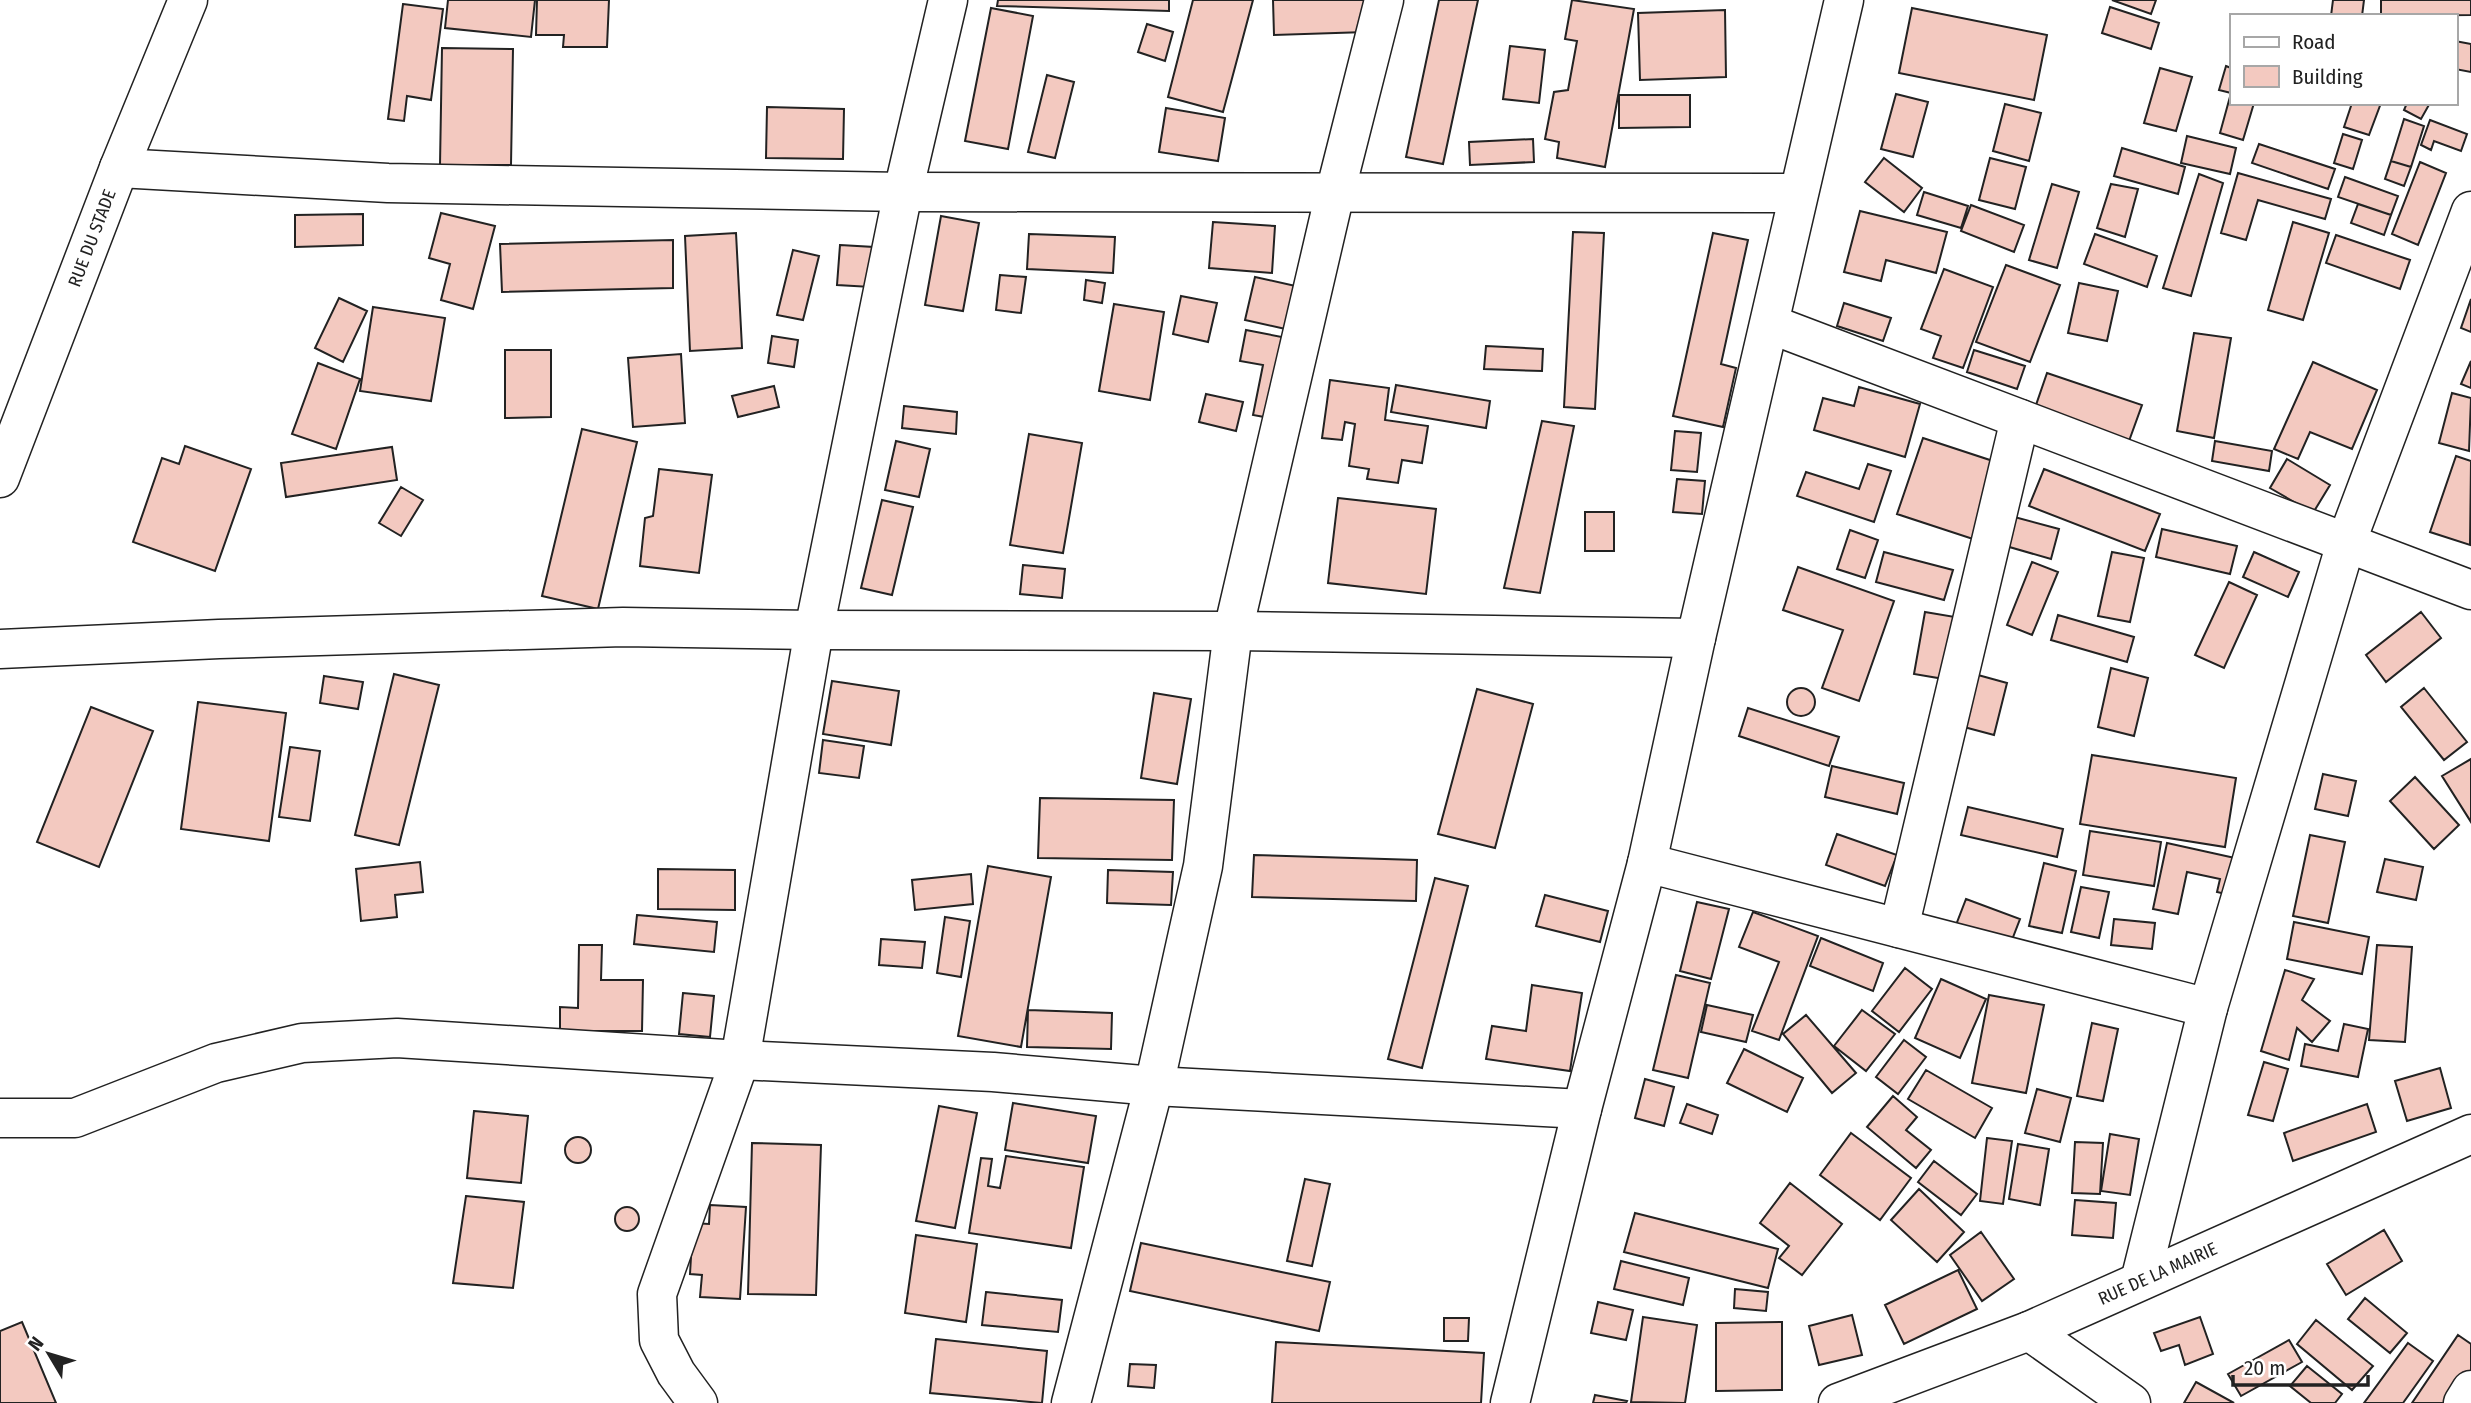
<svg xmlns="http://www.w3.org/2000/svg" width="2471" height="1403" viewBox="0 0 2471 1403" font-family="'Fira Sans Condensed',sans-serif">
<rect width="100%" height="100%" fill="#fff"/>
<path fill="#f3c9c0" stroke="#222" stroke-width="2" d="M448,0H535L531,37L445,28Z
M537,0H609L607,47H563L564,35H536Z
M998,0H1169V11L997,6Z
M1193,0H1253L1223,112L1168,97Z
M1273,0H1365L1366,32L1274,35Z
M1439,0H1478L1443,164L1406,157Z
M1572,0L1634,9L1605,167L1557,158L1559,142L1545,139L1554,92L1568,90L1577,41L1565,39Z
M2112,0H2156L2151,14Z
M2333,0H2364L2362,16H2331Z
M2381,0H2471V15L2381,16Z
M403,4L443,9L431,100L407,96L404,121L388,119Z
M2110,7L2159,23L2151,49L2102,33Z
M991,8L1033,16L1008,149L965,141Z
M1912,8L2047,35L2034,100L1899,73Z
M1725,10L1726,77L1640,80L1638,13Z
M1147,24L1173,32L1165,61L1138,52Z
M2455,41L2471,44V72L2455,69Z
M1510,46L1545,50L1539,103L1503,99Z
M442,48L513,49L511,165H440Z
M2226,66L2231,68V93L2219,90Z
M2160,68L2192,77L2176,131L2144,123Z
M1047,75L1074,82L1055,158L1028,152Z
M2231,93V103H2254L2243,140L2220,133Z
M1896,94L1928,102L1913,157L1881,149Z
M1619,95H1690V127L1619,128Z
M2352,103H2381L2369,135L2344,127Z
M2407,103H2430L2421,119L2404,110Z
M2005,104L2041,113L2029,161L1993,151Z
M767,107L844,109L843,159L766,158Z
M1166,108L1225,118L1218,161L1159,152Z
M2404,119L2424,126L2411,167L2391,161Z
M2430,120L2467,134L2461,151L2434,141L2431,150L2421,145Z
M2343,134L2362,140L2353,169L2334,163Z
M2187,136L2236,148L2230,174L2181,163Z
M1533,139L1534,162L1470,165L1469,142Z
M2259,144L2335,169L2328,189L2252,163Z
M2122,148L2185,167L2178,194L2114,176Z
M1884,158L1922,188L1904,212L1865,182Z
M1990,158L2026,167L2015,209L1979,200Z
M2391,161L2411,167L2404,186L2385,179Z
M2420,162L2446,173L2418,245L2392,234Z
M2238,173L2331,199L2325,219L2258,200L2246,240L2221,233Z
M2199,174L2223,183L2191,296L2163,288Z
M2345,177L2398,196L2391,215L2338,197Z
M2052,184L2079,192L2057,268L2029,260Z
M2111,184L2138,189L2125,237L2097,228Z
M1924,192L1968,206L1961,228L1917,215Z
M2358,204L2391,215L2384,235L2351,223Z
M1971,205L2024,225L2014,252L1961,231Z
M1860,211L1947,232L1936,273L1886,260L1881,281L1844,272Z
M441,213L495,226L473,309L441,300L450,264L429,258Z
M363,214V245L295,247V215Z
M941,216L979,223L963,311L925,305Z
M1213,222L1275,226L1272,273L1209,268Z
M2293,222L2329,233L2303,320L2268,310Z
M1573,232L1604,233L1595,409L1564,407Z
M736,233L742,348L690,351L685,236Z
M1713,233L1748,240L1721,364L1736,368L1723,427L1673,416Z
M1029,234L1115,237L1113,273L1027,269Z
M2095,234L2157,256L2147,287L2084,264Z
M2336,235L2410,260L2400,289L2326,263Z
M673,240V288L502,292L500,244Z
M840,245L874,247L871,287L837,285Z
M793,250L819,256L803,320L777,315Z
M2006,265L2060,285L2030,362L1976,342Z
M1944,269L1993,287L1963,368L1933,358L1941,336L1921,329Z
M1000,275L1026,277L1021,313L996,310Z
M1255,277L1300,287L1290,330L1245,320Z
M1086,280L1105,283L1102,303L1084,300Z
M2079,283L2118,291L2107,341L2068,333Z
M1181,296L1217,303L1208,342L1173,334Z
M339,298L367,311L343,362L315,348Z
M2471,299V332L2461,328Z
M1844,303L1891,318L1883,341L1837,326Z
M1114,304L1164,312L1150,400L1099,391Z
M373,307L445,318L431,401L360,391Z
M1246,330L1287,338L1270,418L1253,415L1263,365L1240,361Z
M2194,333L2231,338L2214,438L2177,431Z
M772,336L798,340L794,367L768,363Z
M1486,346L1543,349L1542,371L1484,369Z
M505,350H551V417L505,418Z
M1974,350L2025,366L2017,389L1967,372Z
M681,354L685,423L633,427L628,358Z
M2471,361V388L2461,384Z
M2313,362L2377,390L2352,449L2310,432L2298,459L2274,449Z
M318,363L360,379L336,449L292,434Z
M2047,373L2142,405L2129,441L2035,408Z
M1330,380L1389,388L1385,420L1428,426L1422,463L1402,460L1398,483L1367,479L1369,469L1349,466L1355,424L1345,422L1342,440L1322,438Z
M1396,385L1490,401L1486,428L1391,412Z
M774,386L779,407L738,417L732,396Z
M1859,387L1920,404L1905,457L1814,430L1823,398L1854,406Z
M2452,393L2471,398L2469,451L2439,443Z
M1206,394L1243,402L1236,431L1199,422Z
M904,406L957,412L956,434L902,428Z
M1542,421L1574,426L1540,593L1504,588Z
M582,429L637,442L598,609L542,596Z
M1675,431L1701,433L1697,472L1671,470Z
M1029,434L1082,443L1063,553L1010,545Z
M1923,438L2002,464L1976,540L1897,514Z
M896,441L930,449L919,497L885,490Z
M2215,441L2272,451L2269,471L2212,461Z
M185,446L251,469L215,571L133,542L162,458L179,464Z
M392,447L397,480L286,497L281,463Z
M2456,456L2471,461L2470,545L2430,532Z
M2287,459L2330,485L2313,513L2270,488Z
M1868,464L1891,471L1874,522L1797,496L1806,472L1859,489Z
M659,469L712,475L699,573L640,566L645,518L653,516Z
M2044,469L2160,514L2145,551L2029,506Z
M1677,479L1705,481L1702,514L1673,512Z
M401,487L423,500L401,536L379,523Z
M1338,498L1436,509L1426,594L1328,583Z
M882,500L913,507L892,595L861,588Z
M1585,512H1614V551H1585Z
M2007,515L2059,529L2051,559L1999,544Z
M2162,529L2237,546L2230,574L2156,557Z
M1850,530L1878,540L1865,578L1837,569Z
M1884,552L1953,570L1944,600L1876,582Z
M2112,552L2144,558L2130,622L2098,616Z
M2254,552L2299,572L2288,597L2243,577Z
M2032,562L2058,572L2032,635L2007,625Z
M1023,565L1065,569L1062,598L1020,594Z
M1798,567L1894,601L1859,701L1822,688L1843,630L1783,610Z
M2229,582L2257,595L2224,668L2195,655Z
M1925,612L1955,617L1944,679L1914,674Z
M2421,612L2441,638L2386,682L2366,655Z
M2058,615L2134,637L2127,662L2051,640Z
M2111,668L2148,678L2134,736L2098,727Z
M394,674L439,685L399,845L355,835Z
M1978,675L2007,683L1994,735L1964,727Z
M324,676L363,682L358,709L320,703Z
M832,681L899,691L891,745L823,734Z
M1787 702a14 14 0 1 1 28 0a14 14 0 1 1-28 0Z
M2424,688L2467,742L2444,760L2401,707Z
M1477,689L1533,704L1495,848L1438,834Z
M1154,693L1191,699L1177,784L1141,778Z
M198,702L286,713L269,841L181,829Z
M91,707L153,731L99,867L37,842Z
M1748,708L1839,737L1829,766L1739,736Z
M823,740L864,746L859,778L819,773Z
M290,747L320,751L310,821L279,817Z
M2092,755L2236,778L2225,847L2080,824Z
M2471,759V822L2442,776Z
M1832,766L1904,783L1897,814L1825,797Z
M2323,774L2356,781L2348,816L2315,809Z
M2415,777L2459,825L2434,849L2390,801Z
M1040,798L1174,800L1172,860L1038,858Z
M1968,807L2063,829L2057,857L1961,835Z
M2090,831L2161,842L2154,886L2083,875Z
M1837,834L1897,855L1885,886L1826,865Z
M2310,835L2345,842L2328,923L2293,916Z
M2167,843L2244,860L2235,896L2217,892L2220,879L2187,872L2178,914L2153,909Z
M1254,855L1417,860L1416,901L1252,897Z
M2385,859L2423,867L2416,900L2377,892Z
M420,862L423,892L395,895L397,917L361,921L356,869Z
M2044,863L2076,871L2062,933L2029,926Z
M988,866L1051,877L1021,1047L958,1036Z
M658,869L735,870V910L658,909Z
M1108,870L1173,872L1171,905L1107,903Z
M971,874L973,904L915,910L912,880Z
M1435,878L1468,886L1422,1068L1388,1059Z
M2081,887L2109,892L2099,938L2071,932Z
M1545,895L1608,911L1600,942L1536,926Z
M1966,899L2020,919L2010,945L1956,925Z
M1697,902L1729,909L1711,979L1680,971Z
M1753,912L1818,936L1779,1040L1752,1031L1779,962L1739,947Z
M637,915L717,922L714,952L634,944Z
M945,917L970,921L961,977L937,973Z
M2114,919L2155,923L2152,949L2111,945Z
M2294,922L2369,937L2362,974L2287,959Z
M1821,938L1883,963L1873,991L1810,966Z
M881,939L925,942L922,968L879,965Z
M579,945H602L601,980H643L642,1031H560V1007L578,1008Z
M2377,945L2412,947L2405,1042L2369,1040Z
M1905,968L1932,989L1899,1032L1872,1011Z
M2285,970L2314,979L2302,1000L2330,1021L2312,1042L2297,1028L2289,1060L2261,1051Z
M1676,975L1710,983L1688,1078L1653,1070Z
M1941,979L1986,999L1960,1058L1915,1038Z
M1532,985L1582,993L1570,1071L1486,1059L1492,1026L1526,1031Z
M683,993L714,996L710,1037L679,1034Z
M1989,995L2044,1005L2026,1093L1972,1083Z
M1707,1005L1753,1015L1746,1042L1701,1032Z
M1028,1010L1112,1013L1111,1049L1027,1047Z
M1862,1010L1895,1034L1866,1071L1834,1046Z
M1806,1015L1856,1073L1832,1093L1783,1034Z
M2092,1023L2118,1029L2103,1101L2077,1096Z
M2344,1024L2368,1029L2358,1077L2301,1066L2305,1044L2338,1051Z
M1904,1040L1926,1057L1898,1094L1876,1077Z
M1744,1049L1803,1078L1787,1112L1727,1083Z
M2264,1062L2288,1069L2273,1121L2248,1115Z
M2440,1068L2451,1108L2407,1121L2395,1081Z
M1926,1070L1992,1108L1975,1138L1908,1099Z
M1645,1079L1674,1087L1664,1126L1635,1118Z
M2037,1089L2071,1098L2060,1142L2025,1133Z
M1893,1096L1917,1117L1906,1130L1931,1150L1916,1168L1867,1127Z
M1013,1103L1096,1116L1088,1163L1005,1150Z
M1687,1104L1718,1115L1712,1134L1680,1123Z
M2367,1104L2376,1132L2293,1161L2284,1133Z
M939,1106L977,1113L955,1228L916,1221Z
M474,1111L528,1116L521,1183L467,1178Z
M1851,1133L1911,1178L1880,1220L1820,1175Z
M2110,1134L2139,1139L2130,1195L2101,1191Z
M565 1150a13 13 0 1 1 26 0a13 13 0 1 1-26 0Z
M1987,1138L2012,1141L2003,1204L1980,1201Z
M2075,1142L2103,1143L2100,1194L2072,1193Z
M752,1143L821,1145L816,1295L748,1294Z
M2018,1144L2049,1149L2040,1205L2009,1199Z
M1006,1156L1084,1167L1071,1248L969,1233L981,1158L992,1159L988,1186L1000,1188Z
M1934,1161L1977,1194L1961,1215L1918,1182Z
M1305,1179L1330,1184L1312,1266L1287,1261Z
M1790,1183L1842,1224L1802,1275L1779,1258L1789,1246L1760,1223Z
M1919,1189L1964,1232L1937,1262L1891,1220Z
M466,1196L524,1202L513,1288L453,1283Z
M2075,1200L2116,1203L2113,1238L2072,1235Z
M710,1205L746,1207L740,1299L700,1297L702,1275L690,1274L693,1223L709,1224Z
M615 1219a12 12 0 1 1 24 0a12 12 0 1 1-24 0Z
M1635,1213L1778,1249L1768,1288L1624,1252Z
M2384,1230L2402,1261L2346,1295L2327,1264Z
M1981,1232L2014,1279L1982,1301L1950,1255Z
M916,1235L977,1244L966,1322L905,1313Z
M1141,1243L1330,1282L1319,1331L1130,1291Z
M1621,1261L1689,1278L1683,1305L1614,1289Z
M1958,1270L1977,1309L1904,1344L1885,1305Z
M1735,1289L1768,1292L1766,1311L1734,1308Z
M986,1292L1062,1300L1058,1332L982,1325Z
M2365,1298L2407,1333L2390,1353L2348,1319Z
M1598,1302L1633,1310L1626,1340L1591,1333Z
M1852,1315L1862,1355L1819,1365L1809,1326Z
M1643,1317L1697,1325L1685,1403L1631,1402Z
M2200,1317L2213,1354L2185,1365L2179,1345L2161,1351L2154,1333Z
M1444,1318H1469L1468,1341H1444Z
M2316,1320L2373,1366L2352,1390L2297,1344Z
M22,1322L56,1403H0V1331Z
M1782,1322V1390L1716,1391V1323Z
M2458,1335L2471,1344V1379L2455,1403H2412Z
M936,1339L1047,1351L1042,1403L930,1393Z
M2289,1340L2302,1362L2241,1396L2228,1374Z
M1276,1342L1484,1353L1481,1403H1272Z
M2408,1343L2433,1361L2403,1403H2364Z
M1130,1364L1156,1365L1154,1388L1128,1386Z
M2307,1366L2342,1394L2335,1403H2311L2290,1386Z
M2196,1382L2234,1403H2184Z
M1595,1395L1627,1401L1626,1403H1593Z"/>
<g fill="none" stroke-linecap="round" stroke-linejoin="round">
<defs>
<g id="street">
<path d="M119,168L388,183L903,192L1798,193"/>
<path d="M1770,324L2471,590"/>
<path d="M0,649L219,639L623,627L814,630L1233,631L1696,638"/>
<path d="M1647,863L2208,1008"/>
<path d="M1899,928L2020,419"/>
<path d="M0,1118H75L216,1063L302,1043L397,1038L740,1060L993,1072L1154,1086L1582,1109"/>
<path d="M2140,1281L2208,1008L2346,543L2471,211"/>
<path d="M2029,1331L2131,1403"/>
<path d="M698,1403L676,1373L659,1340L657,1294L740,1060L814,630L903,192L948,0"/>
<path d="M1071,1403L1154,1086L1203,866L1233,631L1335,193L1384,0"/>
<path id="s1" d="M1838,1403L2029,1331L2471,1134"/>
<path d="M2463,1403L2471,1390"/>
</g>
<g id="secondary">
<path id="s2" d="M0,478L119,168L188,0"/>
<path d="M1510,1403L1582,1109L1647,863L1696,638L1844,0"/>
</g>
</defs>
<use href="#street" stroke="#222" stroke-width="41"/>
<use href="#secondary" stroke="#222" stroke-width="41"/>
<use href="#street" stroke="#fff" stroke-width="38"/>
<use href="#secondary" stroke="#fff" stroke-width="38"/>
</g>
<g text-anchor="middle" stroke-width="5" stroke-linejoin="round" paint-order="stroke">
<g font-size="18" fill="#222" stroke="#fff">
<text dy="6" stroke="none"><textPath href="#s2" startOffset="257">RUE DU STADE</textPath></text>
<text dy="6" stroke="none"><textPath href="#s1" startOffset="345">RUE DE LA MAIRIE</textPath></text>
</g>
</g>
<rect x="2230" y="14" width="228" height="91" fill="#ffffff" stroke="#a7a7a7" stroke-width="2"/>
<rect x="2244" y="37" width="35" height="10" fill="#ffffff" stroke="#a7a7a7" stroke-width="2"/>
<text x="2292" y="49" font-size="21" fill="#222222">Road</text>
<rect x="2244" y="66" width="35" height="21" fill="#f3c9c0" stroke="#a7a7a7" stroke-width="2"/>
<text x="2292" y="84" font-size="21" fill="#222222">Building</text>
<g transform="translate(49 1354) rotate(308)" stroke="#ffffff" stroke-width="5" paint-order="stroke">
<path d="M0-5L12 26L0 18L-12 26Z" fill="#222222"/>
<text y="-10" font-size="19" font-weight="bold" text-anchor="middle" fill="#222222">N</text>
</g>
<path d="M2233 1375v10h135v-10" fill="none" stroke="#222222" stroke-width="3.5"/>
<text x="2244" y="1375" font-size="21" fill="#222222" stroke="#ffffff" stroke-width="5" paint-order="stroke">20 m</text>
</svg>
